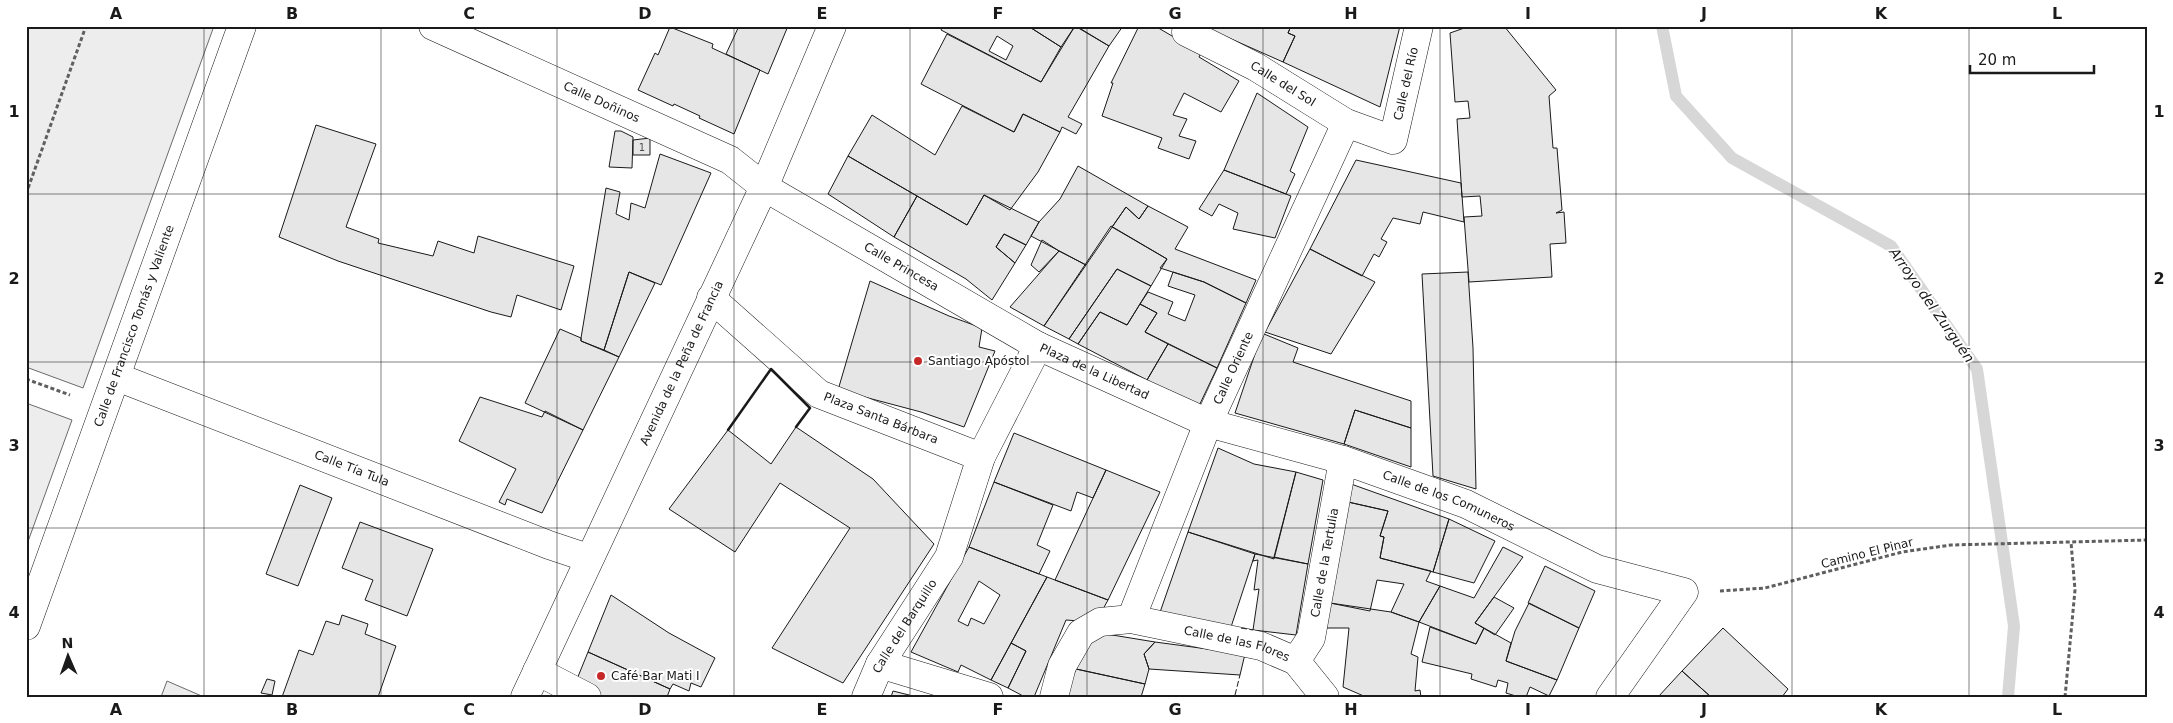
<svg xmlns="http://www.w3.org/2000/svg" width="2173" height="723" viewBox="0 0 2173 723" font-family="'DejaVu Sans',sans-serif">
<rect width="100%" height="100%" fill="#fff"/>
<path fill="#ededed" stroke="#6a6a6a" d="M26,26H214L83,388L26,367Z
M26,403L72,420L26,547Z
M167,681L204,697H161Z"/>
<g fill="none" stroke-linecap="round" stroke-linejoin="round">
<path stroke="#d7d7d7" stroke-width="12" d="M1662,26L1676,96L1732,158L1891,246L1977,369L2014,626L2008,697"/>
</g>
<path fill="#e6e6e6" stroke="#1a1a1a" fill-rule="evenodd" d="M739,26H788L768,74L726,54Z
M943,26H1028L1061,47L1041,82L941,30ZM997,36L1013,46L1006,60L989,51Z
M1028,26H1075L1061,47Z
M1075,26L1109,46L1068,117L1082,124L1076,134L1062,127L1060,132L1023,114L1014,132L921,84L947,34L1041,82Z
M1076,26H1123L1109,46Z
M1139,26H1155L1201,53L1199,57L1239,81L1221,112L1184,93L1173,115L1187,119L1179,136L1196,141L1189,159L1158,148L1162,138L1102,116L1113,83H1111Z
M1202,26H1291L1288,33L1295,36L1283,62Z
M1291,26H1400L1380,107L1283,62L1295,36L1288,33Z
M1470,26H1504L1556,90L1549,96L1553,148H1557L1562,210L1556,213L1564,212L1566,243L1550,244L1552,277L1469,282L1464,217L1482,216L1480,196L1462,197L1457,119L1470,118L1468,101L1455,102L1450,33Z
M670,27L713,44L712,48L760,70L734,134L699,118L700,116L674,104L673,106L638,90L655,53L658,55Z
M1257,93L1308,127L1290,171L1295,174L1286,194L1224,170Z
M962,106L1014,132L1023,114L1060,132L1038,172L1010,210L984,195L967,225L848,156L872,115L935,155Z
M316,125L376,144L346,227L379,239L378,243L433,256L438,241L474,253L478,236L574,266L561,310L517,295L511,317L491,312L338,261L279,237Z
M615,131H621L633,137L632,168L609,167Z
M650,138V155H633V140Z
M660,154L711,173L661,285L629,272L604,350L581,341V338L606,188L620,192L616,214L629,220L631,203L645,208Z
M848,156L917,196L894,237L828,194Z
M1356,160L1461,183L1464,222L1423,212L1420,224L1393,218L1381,239L1387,242L1379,257L1374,254L1362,276L1310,249Z
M1078,166L1148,206L1139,219L1126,207L1086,265L1031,236L1039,222L1060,199Z
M1224,170L1291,196L1275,238L1233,229L1238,213L1219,204L1212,216L1199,209Z
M984,195L1039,222L1026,245L1004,234L996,247L1015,263L992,300L966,279L894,237L917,196L967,225Z
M1148,206L1188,227L1175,249L1256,280L1246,303L1204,282L1160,268L1167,259L1112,227L1126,207L1139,219Z
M1111,226L1167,259L1151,286L1117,269L1069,339L1044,326Z
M1004,234L1026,245L1015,263L996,247Z
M1042,240L1059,251L1039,272L1031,265Z
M1310,249L1375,282L1331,354L1265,332Z
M1059,251L1086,265L1044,326L1010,307Z
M1117,269L1151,286L1127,325L1100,312L1078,344L1069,339Z
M629,272L655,283L619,357L604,350Z
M1173,272L1204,282L1246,303L1217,368L1145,332L1157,313L1140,304L1148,292L1173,302L1168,314L1185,321L1195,295L1168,286Z
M1468,272L1473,348L1476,489L1433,476L1422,274Z
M870,281L949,316L982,328L979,347L995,351L964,427L921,412L838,390Z
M1140,304L1157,313L1145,332L1168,344L1147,380L1078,344L1100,312L1127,325Z
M560,329L581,338V341L619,357L583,430L525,403Z
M1264,334L1298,348L1293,362L1411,401V428L1355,410L1344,444L1235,413L1258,345Z
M1168,344L1217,368L1198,408L1147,380Z
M480,397L542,417L545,411L583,430L542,513L507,499L505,505L499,502L516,469L459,441Z
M1355,410L1411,428V467L1344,444Z
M796,427L873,479L934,544L843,683L772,648L850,528L780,483L735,552L669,509L728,430L771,464Z
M1014,433L1106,470L1093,498L1077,492L1071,511L994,482Z
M1218,448L1254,464L1296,472L1274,559L1188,532Z
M1106,470L1160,492L1108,600L1055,580Z
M1296,472L1323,480L1308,564L1274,557Z
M994,482L1053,505L1037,545L1050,551L1039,574L969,547Z
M1351,484L1449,519L1433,572L1380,558L1384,537L1380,536L1388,511L1348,502Z
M300,485L332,498L298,586L266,574Z
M1348,502L1388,511L1380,536L1384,537L1380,558L1431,571L1426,581L1440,586L1419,622L1391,612L1404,584L1377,580L1370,611L1330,603Z
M1449,519L1495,541L1474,583L1433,572Z
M360,522L433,549L407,616L365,600L373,580L342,568Z
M1188,532L1255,554L1231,627L1158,618Z
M969,547L1047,577L991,680L961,665L958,672L911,652ZM979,581L1000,595L984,624L971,618L968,626L958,621Z
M1503,547L1523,557L1475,623L1484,628L1476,644L1419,622L1440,586L1474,598Z
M1255,554L1308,564L1296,635L1253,630L1259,589L1254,590L1258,560L1253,561Z
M1545,566L1595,591L1579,628L1528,603Z
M1047,577L1108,600L1103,609L1079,621L1066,620L1034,697H1025L1008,688L1026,651L1011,643Z
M611,595L669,633L715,658L701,687L691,683L689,691L673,684L670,689L588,652Z
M1494,597L1514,608L1495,635L1475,623Z
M1330,603L1391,612L1419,622L1411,654L1418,657L1415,691L1420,690L1421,697H1366L1343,687L1349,628H1326Z
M1529,603L1579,628L1557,680L1506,661L1515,631Z
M342,615L368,624L365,634L396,646L378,697H282L299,650L313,655L326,621L339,625Z
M1430,627L1476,644L1484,628L1511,643L1506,661L1557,680L1549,696L1530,687L1526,697H1519L1506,693L1508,683L1498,680L1496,687L1471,679L1472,674L1422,662Z
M1723,628L1788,689L1782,697H1711L1682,671Z
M1094,632L1155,642L1144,654L1149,669L1145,684L1076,669Z
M1155,642L1245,654L1240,675L1149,669L1144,654Z
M1011,643L1026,651L1008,688L991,680Z
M588,652L670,689L667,697H602L575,684Z
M1076,669L1145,684L1141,697H1065Z
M1682,671L1711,697H1658Z
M267,679L275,681L272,695L261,693Z
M893,691L917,697H891Z"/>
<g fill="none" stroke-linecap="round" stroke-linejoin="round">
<defs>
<g id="pedestrian">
<path id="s1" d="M711,298L819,394L981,457"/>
</g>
<g id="minor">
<path id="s2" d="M433,26L730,160L764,187L1038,346L1208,423L1343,460L1466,504L1597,569L1684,592L1610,697"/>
<path id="s3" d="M1186,32L1256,67L1346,123L1393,140L1419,26"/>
<path id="s4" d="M117,377L549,545L588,558"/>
<path id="s5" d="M1131,619L1208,423L1346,123"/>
<path id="s6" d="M26,626L242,26"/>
<path id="s7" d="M1296,661L1311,638L1343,460"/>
<path d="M880,664L989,697"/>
<path d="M537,671L587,697"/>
<path id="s8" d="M866,697L880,664L949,557L981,457L1038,346"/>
<path id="s9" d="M1054,697L1062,666L1081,633L1100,622L1131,619L1261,646L1296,661L1325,697"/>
</g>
<g id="primary">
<path id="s10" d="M525,697L764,187L832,26"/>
</g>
</defs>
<use href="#pedestrian" stroke="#1a1a1a" stroke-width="29"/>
<use href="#minor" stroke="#1a1a1a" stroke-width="29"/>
<use href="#primary" stroke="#1a1a1a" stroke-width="29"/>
<path stroke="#5f5f5f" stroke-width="3" stroke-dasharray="4 2.5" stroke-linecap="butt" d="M26,194L86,26
M26,379L70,395
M1720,591L1765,588L1902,552L1951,545L2147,540
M2065,697L2075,590L2071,542"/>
<use href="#pedestrian" stroke="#fff" stroke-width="28"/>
<use href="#minor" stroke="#fff" stroke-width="28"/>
<use href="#primary" stroke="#fff" stroke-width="28"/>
<path stroke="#1a1a1a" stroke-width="1" stroke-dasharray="6 2.5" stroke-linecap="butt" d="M1241,628L1253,630
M1235,695L1240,675"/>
<path stroke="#1a1a1a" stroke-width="2.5" d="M728,430L771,369L810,408L796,427"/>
</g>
<path fill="none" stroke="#1a1a1a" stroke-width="1" stroke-opacity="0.55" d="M204,26V697M381,26V697M557,26V697M734,26V697M910,26V697M1087,26V697M1263,26V697M1440,26V697M1616,26V697M1792,26V697M1969,26V697M26,194H2147M26,362H2147M26,528H2147"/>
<g fill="#c62828" stroke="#fff" stroke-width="2">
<circle cx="918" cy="361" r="5"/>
<circle cx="601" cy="676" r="5"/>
</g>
<g text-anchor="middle" stroke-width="4" stroke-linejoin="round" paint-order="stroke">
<g font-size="10" fill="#4d4d4d">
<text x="642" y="151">1</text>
</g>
<g font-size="12" fill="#1a1a1a" stroke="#fff">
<text dy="4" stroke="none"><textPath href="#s3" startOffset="292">Calle del Río</textPath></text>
<text dy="4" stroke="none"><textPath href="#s3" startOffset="110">Calle del Sol</textPath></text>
<text dy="4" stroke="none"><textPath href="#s2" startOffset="185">Calle Doñinos</textPath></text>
<text dy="4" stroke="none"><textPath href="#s2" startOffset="528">Calle Princesa</textPath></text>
<text dy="4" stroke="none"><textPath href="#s6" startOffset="319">Calle de Francisco Tomás y Valiente</textPath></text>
<text dy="4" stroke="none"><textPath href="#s10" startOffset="369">Avenida de la Peña de Francia</textPath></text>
<text dy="4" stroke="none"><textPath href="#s5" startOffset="271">Calle Oriente</textPath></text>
<text dy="4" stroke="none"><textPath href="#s2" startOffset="748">Plaza de la Libertad</textPath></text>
<text dy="4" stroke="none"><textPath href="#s1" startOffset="211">Plaza Santa Bárbara</textPath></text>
<text dy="4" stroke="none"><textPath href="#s4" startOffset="252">Calle Tía Tula</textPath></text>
<text dy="4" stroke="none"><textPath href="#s2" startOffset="1126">Calle de los Comuneros</textPath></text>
<text transform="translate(1867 553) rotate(-14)" y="4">Camino El Pinar</text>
<text dy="4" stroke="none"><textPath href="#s7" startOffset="104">Calle de la Tertulia</textPath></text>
<text dy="4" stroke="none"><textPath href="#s8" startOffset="81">Calle del Barquillo</textPath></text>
<text dy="4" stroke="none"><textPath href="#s9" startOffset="232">Calle de las Flores</textPath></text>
</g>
<g font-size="12" fill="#1a1a1a" stroke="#fff" text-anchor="start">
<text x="928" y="365">Santiago Apóstol</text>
<text x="611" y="680">Café Bar Mati I</text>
</g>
<g font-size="14" font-style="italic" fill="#1a1a1a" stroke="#fff">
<text transform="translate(1932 305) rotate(55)" y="5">Arroyo del Zurguén</text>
</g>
</g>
<rect width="2173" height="723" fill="none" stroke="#ffffff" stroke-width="55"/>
<g transform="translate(68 656) rotate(358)" stroke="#ffffff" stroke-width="4" paint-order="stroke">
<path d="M0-4L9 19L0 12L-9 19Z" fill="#1a1a1a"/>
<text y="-8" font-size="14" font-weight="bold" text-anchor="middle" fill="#1a1a1a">N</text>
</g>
<path d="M1970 65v8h124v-8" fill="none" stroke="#1a1a1a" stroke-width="2.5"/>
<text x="1978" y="65" font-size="15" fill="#1a1a1a" stroke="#ffffff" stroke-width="4" paint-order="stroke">20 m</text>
<rect x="28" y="28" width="2118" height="668" fill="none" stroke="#1a1a1a" stroke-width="2"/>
<g font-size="16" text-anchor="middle" font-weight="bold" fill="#1a1a1a">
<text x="116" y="19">A</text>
<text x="292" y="19">B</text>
<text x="469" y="19">C</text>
<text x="645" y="19">D</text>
<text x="822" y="19">E</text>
<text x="998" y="19">F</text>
<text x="1175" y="19">G</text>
<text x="1351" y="19">H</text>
<text x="1528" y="19">I</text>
<text x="1704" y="19">J</text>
<text x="1881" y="19">K</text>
<text x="2057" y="19">L</text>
<text x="14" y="117">1</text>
<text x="2159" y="117">1</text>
<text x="14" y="284">2</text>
<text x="2159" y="284">2</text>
<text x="14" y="451">3</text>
<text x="2159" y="451">3</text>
<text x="14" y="618">4</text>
<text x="2159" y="618">4</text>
<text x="116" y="715">A</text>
<text x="292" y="715">B</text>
<text x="469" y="715">C</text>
<text x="645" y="715">D</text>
<text x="822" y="715">E</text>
<text x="998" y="715">F</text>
<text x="1175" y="715">G</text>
<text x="1351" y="715">H</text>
<text x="1528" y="715">I</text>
<text x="1704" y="715">J</text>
<text x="1881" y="715">K</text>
<text x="2057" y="715">L</text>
</g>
</svg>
